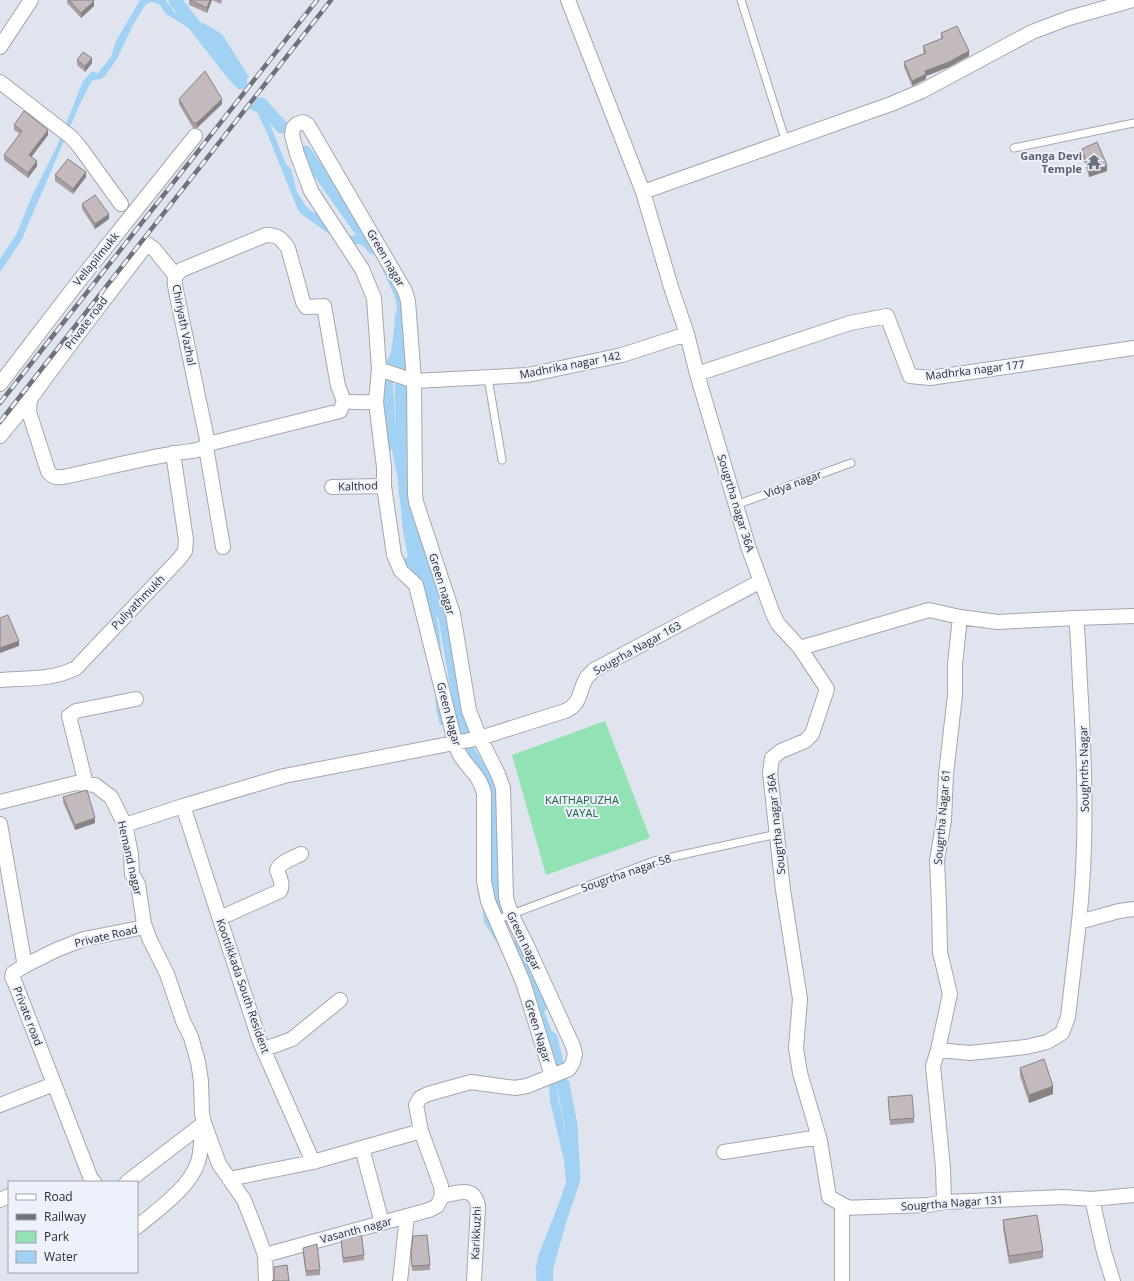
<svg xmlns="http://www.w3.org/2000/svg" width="1134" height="1281" viewBox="0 0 1134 1281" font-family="'Open Sans',sans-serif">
<rect width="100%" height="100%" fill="#dfe4ee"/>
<path fill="#92e2b3" d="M605,721L650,838L546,875L512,755Z"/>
<path fill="#a2d2f3" d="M140,0H166L167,3L171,6L173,11L183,16L205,24L222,34L249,77L239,90L235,85L224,57L218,46L166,14L159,4L152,2L146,4L133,25L117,59L105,76L101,79L93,80L90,84L79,106L21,241L0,272V259L17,233L32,196L57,146L83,81L91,72H95L97,74L111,57L116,41Z
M258,98L267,117L286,164L291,169L297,192L305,205L311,211L322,216L346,236L362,235L371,242L387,263L406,314L394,372L383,368L391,353L397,306L394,295L378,260L371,251L360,244H343L301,214L298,210L267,133L257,112L249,109Z
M381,374L394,379L393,387L397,440L400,460L408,493L412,533L419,568L432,596L439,629L443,669L453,734L445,735L443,725H440L436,709L434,669L402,559L408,557L403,531L398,480L392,450L385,449Z
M460,737L490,787L484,853L489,904L540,1001L554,1037L555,1069L558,1097L562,1114L574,1195L553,1269V1281H544V1269L564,1202L566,1183L564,1160L550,1101L548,1071L519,979L484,922L476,855L479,813L478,792Z"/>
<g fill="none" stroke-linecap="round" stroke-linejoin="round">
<path stroke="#a2d2f3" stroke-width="13" d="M175,0L231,72L241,83
M261,104L282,127
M305,152L373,248
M401,317L402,371
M401,388L405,492L425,571L445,619L457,689L462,731
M468,750L497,799L493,883L499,912L502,921
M515,947L532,984L541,1006
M551,1038L558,1067
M543,1281L542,1270L545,1256L566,1203L574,1179L571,1125L563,1084"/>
<defs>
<path id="service" d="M741,0L786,142
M1014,148L1134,123
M488,378L502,460
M736,505L851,463
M501,918L654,861L777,834"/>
<path id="minor" d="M568,0L643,192L671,287L687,334L697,374L749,549L773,614L778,624L800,648L827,689L812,734L805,741L781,751L772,758L770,773L783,890L800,999L796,1048L800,1073L820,1141L829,1197L847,1207L842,1208
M0,47L31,0
M0,82L71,137L79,146L121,204
M643,192L891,104L922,91L1032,32L1069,18L1133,0
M379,369L414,381L528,375L622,355L687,334
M697,374L850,323L887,316L910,376L930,378L1134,348
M0,384L79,281L195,136
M30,399L29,412L48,471C52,477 56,478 63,477C101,469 139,459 177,453C187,451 202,452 208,444L176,291C174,280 173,278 181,270L266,235C278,235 281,238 288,248L303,302L306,307L324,306L338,386L344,401C354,403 365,402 376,402
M0,436L30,399L78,334L147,244L154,249L175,275
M208,444L340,411L344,401
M206,447L223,547
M332,487L384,486
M1134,616L1076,618C1079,645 1079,672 1081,700C1085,774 1087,848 1079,922L1119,911L1134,909
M800,648L929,610L960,617
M0,680C26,678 53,680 76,668L180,558L185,551L186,540L173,453
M86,784L69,716L76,711L136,699
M0,802L76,783L95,785L111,797L125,825L131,854L132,874L138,884L144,924L150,940L167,974L183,1021L191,1037L198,1062L201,1081L202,1114L204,1123L219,1164L244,1200L255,1228L265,1255L266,1281
M183,806L260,1042L313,1162
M0,824L24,961V966L13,973L12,977L15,983L91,1179L94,1182
M125,825L183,806L284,776L480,738L565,711C582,704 578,691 587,677C589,675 592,672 594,670L761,581
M220,918L280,891C284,885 279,876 277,870C280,862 293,858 301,854
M24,966L56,950L84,939L145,927
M263,1049L276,1045L292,1039L340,1000
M938,1050L970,1053L1026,1047L1047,1042L1062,1033L1068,1017L1079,922
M0,1105L54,1084
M362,1148L382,1223
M724,1152L819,1137
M229,1179L313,1162L421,1131
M127,1182L204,1123
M442,1196L441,1186L421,1131L416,1105L420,1098L428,1094L471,1082L515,1088L527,1086L569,1069L573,1062L575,1054L573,1046C558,1013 543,980 528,948C520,930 510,917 506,897L503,788L498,774L480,738L469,711L453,614L416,502L415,494L414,381L408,301L405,291L308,125L303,122L297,124L293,128L292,135L297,154L311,191L362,269L374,298L379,369L376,402L384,467V486L394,555L401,571L416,585L453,734C455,740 456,748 460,755C468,769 481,776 484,794V881L488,901L523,982L552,1076
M442,1196C458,1193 474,1185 478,1206L474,1281
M1092,1199L1104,1252L1113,1281
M0,1200L9,1196
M944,1202L943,1168L933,1066L938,1050L950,994L940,952L939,906L937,860L944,820L946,774L955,695V664L960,617L998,622L1076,618
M137,1227C158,1209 189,1189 198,1162C202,1150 200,1137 204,1126
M265,1255L429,1210L437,1206L442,1196
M400,1281L407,1216
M842,1281V1208L928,1205L944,1202L1063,1197L1092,1199L1134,1195"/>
</defs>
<use href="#service" stroke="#a2a7b0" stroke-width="9"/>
<use href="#minor" stroke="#a2a7b0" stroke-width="16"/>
<use href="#service" stroke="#fff" stroke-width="7"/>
<use href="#minor" stroke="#fff" stroke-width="14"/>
<defs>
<path id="rail" d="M0,403L317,0
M0,422L331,0"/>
</defs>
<use href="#rail" stroke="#6f7278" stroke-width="4.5"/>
<use href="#rail" stroke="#ecf1fb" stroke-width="3" stroke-dasharray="9" stroke-linecap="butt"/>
</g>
<path fill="#a99fa2" d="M67,0H93L94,6L81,18L67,3Z
M189,0H222L221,4L212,0L207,13L189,5Z
M941,33L969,56L949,67L926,76V79L912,86L904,67V62L924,53L923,51V46L941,39Z
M77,60L92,63L85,72L77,65Z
M179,99L222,104L197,128H193L179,104Z
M14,125L48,135L32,156L37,166L28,178L4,160V155L20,134L14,130Z
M1082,149L1107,171L1089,177L1082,154Z
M55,175L86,177L73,194L55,181Z
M82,204L109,219L95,229L82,209Z
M63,797L95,823L75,830L63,802Z
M1020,1068L1053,1094L1029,1103L1020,1076Z
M888,1097L914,1118V1123L890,1125Z
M1003,1220L1043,1251V1258L1009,1264L1003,1228Z
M341,1238L364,1255V1260L343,1263L341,1243Z
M303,1248L320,1270V1275L306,1276L303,1254Z
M411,1253L430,1265V1270L412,1271Z"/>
<path fill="#898284" d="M210,0H212L207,13V8Z
M94,1V6L81,18V13Z
M969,51V56L949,67L926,76V79L912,86V81L925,71Z
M92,58V63L85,72V66Z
M222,99V104L197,128V123Z
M48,130V135L29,160V155Z
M37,161V166L28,178V173Z
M1107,165V171L1089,177V172Z
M86,172V177L73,194V189Z
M109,214V219L95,229V224Z
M19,641V646L0,653V648Z
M95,818V823L75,830V825Z
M1053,1086V1094L1029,1103V1095Z"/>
<path fill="#c4b9bc" stroke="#898284" d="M69,0H93L94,1L81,13Z
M190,0H210L207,8Z
M957,26L969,51L949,62L925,71L926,74L912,81L904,62L926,53L923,46L943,38L941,33Z
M83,52L92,58L85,66L77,60Z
M205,71L222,99L197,123H193L179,99Z
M24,111L48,130L29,155L37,161L28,173L4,155L22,131L14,125Z
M1097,142L1107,165L1089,172L1082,149Z
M68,159L86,172L73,189L55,175Z
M95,195L109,214L95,224L82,204Z
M8,615L19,641L0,648V618Z
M87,790L95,818L75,825L63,797Z
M1044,1059L1053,1086L1029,1095L1020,1068Z
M912,1095L914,1118L890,1120L888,1097Z
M1037,1215L1043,1251L1009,1256L1003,1220Z
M361,1232L364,1255L343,1258L341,1238Z
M427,1235L430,1265L412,1266L411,1253L413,1236Z
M317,1244L320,1270L306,1271L303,1248Z
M287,1265L289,1281H272L274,1280V1267Z"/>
<defs>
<symbol id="temple-bare" viewBox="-9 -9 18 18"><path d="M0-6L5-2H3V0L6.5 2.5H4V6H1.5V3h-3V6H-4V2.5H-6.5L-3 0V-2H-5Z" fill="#6b7280" stroke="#ecf1fb" stroke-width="2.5" paint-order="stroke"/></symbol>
</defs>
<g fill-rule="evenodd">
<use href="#temple-bare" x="1083" y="151" width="22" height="22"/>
</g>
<g text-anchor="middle" stroke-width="4" stroke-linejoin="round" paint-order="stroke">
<g font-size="11" font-weight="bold" fill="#5b616d" stroke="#ecf1fb" text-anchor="end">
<text x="1082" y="160">Ganga Devi<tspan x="1082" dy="13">Temple</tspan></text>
</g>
<g font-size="11" fill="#2b2d30" stroke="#ecf1fb">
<text transform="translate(386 258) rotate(60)" y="4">Green nagar</text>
<text transform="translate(96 259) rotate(-51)" y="4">Vellapilmukk</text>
<text transform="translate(86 323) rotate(-53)" y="4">Private road</text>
<text transform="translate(184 325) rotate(79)" y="4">Chiriyath Vazhal</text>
<text transform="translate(570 365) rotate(-11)" y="4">Madhrika nagar 142</text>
<text transform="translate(975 370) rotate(-7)" y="4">Madhrka nagar 177</text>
<text transform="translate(793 484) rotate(-20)" y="4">Vidya nagar</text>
<text transform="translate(358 486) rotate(-2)" y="4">Kalthod</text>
<text transform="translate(736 503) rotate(73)" y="4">Sougrtha nagar 36A</text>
<text transform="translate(442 584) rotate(73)" y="4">Green nagar</text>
<text transform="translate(138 602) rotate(-46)" y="4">Puliyathmukh</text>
<text transform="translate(637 648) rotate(-29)" y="4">Sougrha Nagar 163</text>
<text transform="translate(449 714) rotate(75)" y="4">Green Nagar</text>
<text transform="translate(1084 769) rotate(-91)" y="4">Soughrths Nagar</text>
<text transform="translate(942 817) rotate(-85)" y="4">Sougrtha Nagar 61</text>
<text transform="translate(776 824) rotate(-96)" y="4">Sougrtha nagar 36A</text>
<text transform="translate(130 858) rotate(77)" y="4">Hemand nagar</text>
<text transform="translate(626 873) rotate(-19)" y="4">Sougrtha nagar 58</text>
<text transform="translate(106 936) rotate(-13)" y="4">Private Road</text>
<text transform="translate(524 941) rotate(64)" y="4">Green nagar</text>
<text transform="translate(243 986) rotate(71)" y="4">Koottikkada South Resident</text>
<text transform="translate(28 1016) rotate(69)" y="4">Private road</text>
<text transform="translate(538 1031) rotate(73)" y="4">Green Nagar</text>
<text transform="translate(952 1203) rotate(-4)" y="4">Sougrtha Nagar 131</text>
<text transform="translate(356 1230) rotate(-15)" y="4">Vasanth nagar</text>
<text transform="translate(476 1233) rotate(-88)" y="4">Karikkuzhi</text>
</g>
<g font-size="11" fill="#1f6140" stroke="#ecf1fb">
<text x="582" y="804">KAITHAPUZHA<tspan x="582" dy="13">VAYAL</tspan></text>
</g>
</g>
<rect x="8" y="1181" width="130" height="92" fill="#ecf1fb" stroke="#9fa3aa"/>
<rect x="16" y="1194" width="20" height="6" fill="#ffffff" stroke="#9fa3aa"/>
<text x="44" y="1201" font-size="12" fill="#2b2d30">Road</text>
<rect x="16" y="1214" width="20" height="6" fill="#6f7278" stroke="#9fa3aa"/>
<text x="44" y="1221" font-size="12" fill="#2b2d30">Railway</text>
<rect x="16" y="1231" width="20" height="12" fill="#92e2b3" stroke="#9fa3aa"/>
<text x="44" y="1241" font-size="12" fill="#2b2d30">Park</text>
<rect x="16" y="1251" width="20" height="12" fill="#a2d2f3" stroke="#9fa3aa"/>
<text x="44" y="1261" font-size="12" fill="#2b2d30">Water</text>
</svg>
